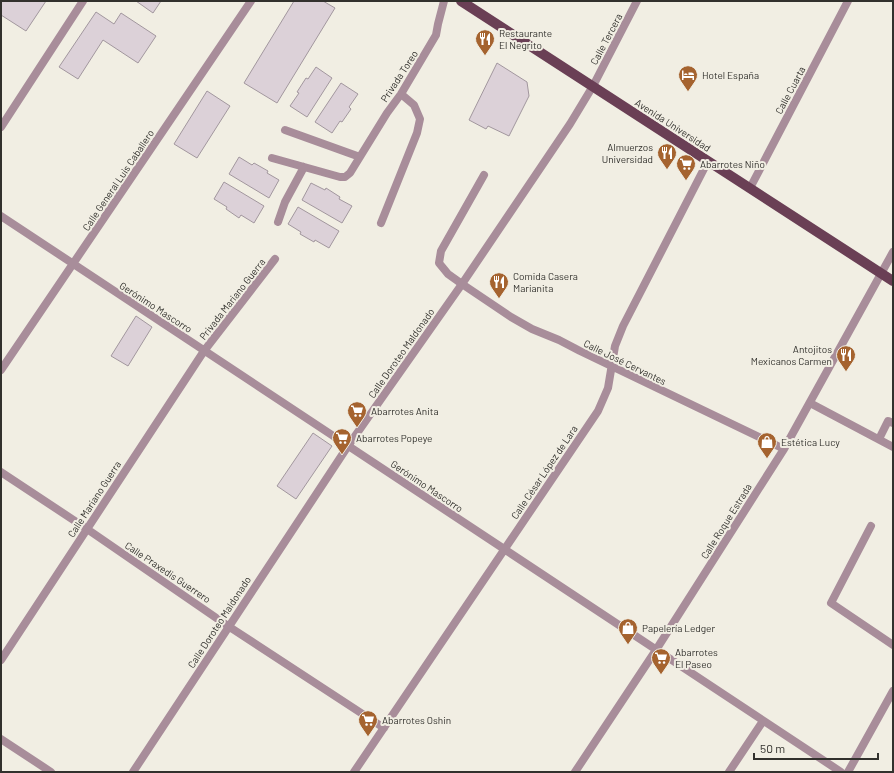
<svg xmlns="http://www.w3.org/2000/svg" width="894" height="773" viewBox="0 0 894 773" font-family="Barlow,sans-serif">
<rect width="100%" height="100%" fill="#f1eee3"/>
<path fill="#dcd1d8" stroke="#a2979e" d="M1,1H46L26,31L1,15Z
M136,1H161L153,13Z
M294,1H323L335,8L277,103L244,83Z
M96,12L114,24L121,13L156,36L138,63L103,40L78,79L59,67Z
M497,63L527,82L529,96L509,136L488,126L486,129L469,120Z
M316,67L332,78L307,117L290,106L299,93L297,92L306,78L308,79Z
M341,83L358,94L349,107L351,109L342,122L340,121L332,133L315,122Z
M207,91L230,106L197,158L174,144Z
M239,157L252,165L254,163L268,171L267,173L279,180L269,198L229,174Z
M224,182L264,206L254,223L241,215L239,218L226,209L227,207L214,199Z
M311,183L325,190L326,188L340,197L339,199L352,206L342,223L302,200Z
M298,207L339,231L329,248L315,240L314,242L300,234L301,232L288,224Z
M136,316L152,327L128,366L111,356Z
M313,433L332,446L296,499L277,486Z"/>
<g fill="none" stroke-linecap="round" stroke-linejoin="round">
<path stroke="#a88d9a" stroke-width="8" d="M462,284L448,274L439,263L441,251L484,175"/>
<path stroke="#a88d9a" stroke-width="8" d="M1,127L83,1
M285,130L360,157
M272,158L340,177H345L350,173L387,113L401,94L436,35L438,24L444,1
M750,188L848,1
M1,216L841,772
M278,222L285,202L304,167
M381,223L417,133L420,119L414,105L401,94
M462,284L511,317L532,329L559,340L580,351L784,449
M1,370L251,1
M810,403L893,447
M879,439L888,421L893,423
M1,472L87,529L228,626L384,728
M871,526L831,603L893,645
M1,660L204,351L275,259
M1,739L51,772
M133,772L348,446L462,284L570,124L593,86L637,1
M354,772L598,411L608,388L615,346L623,326L708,161
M575,772L656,650L784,449L893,252
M729,772L763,721
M848,772L893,691"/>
<path stroke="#6a3f55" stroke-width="10" d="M461,1L893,281"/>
</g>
<defs>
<symbol id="restaurant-pin" viewBox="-11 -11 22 30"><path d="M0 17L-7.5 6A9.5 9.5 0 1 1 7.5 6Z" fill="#a5632f" stroke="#f1eee3"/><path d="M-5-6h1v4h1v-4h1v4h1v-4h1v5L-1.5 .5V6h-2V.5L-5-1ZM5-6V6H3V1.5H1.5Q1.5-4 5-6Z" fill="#fff"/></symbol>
<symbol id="hotel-pin" viewBox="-11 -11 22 30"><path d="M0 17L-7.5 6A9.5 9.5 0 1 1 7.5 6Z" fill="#a5632f" stroke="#f1eee3"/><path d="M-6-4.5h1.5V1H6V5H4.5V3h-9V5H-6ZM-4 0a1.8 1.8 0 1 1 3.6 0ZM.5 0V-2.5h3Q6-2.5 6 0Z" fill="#fff"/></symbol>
<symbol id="supermarket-pin" viewBox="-11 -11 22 30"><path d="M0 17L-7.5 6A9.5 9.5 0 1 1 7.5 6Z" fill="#a5632f" stroke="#f1eee3"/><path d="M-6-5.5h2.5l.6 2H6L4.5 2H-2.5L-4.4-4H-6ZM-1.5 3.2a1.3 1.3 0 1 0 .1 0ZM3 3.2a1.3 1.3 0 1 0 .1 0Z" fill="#fff"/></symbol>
<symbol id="shop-pin" viewBox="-11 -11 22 30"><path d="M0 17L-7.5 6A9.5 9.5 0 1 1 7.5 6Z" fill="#a5632f" stroke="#f1eee3"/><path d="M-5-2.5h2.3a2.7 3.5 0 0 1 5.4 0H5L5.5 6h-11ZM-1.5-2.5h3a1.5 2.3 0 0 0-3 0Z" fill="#fff"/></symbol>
</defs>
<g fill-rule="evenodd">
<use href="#restaurant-pin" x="474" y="28" width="22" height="30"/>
<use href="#hotel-pin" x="677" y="64" width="22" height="30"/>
<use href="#restaurant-pin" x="656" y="142" width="22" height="30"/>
<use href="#supermarket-pin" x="675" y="153" width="22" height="30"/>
<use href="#restaurant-pin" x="488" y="271" width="22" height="30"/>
<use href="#restaurant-pin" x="835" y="344" width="22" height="30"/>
<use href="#supermarket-pin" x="346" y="400" width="22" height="30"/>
<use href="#supermarket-pin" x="331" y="427" width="22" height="30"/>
<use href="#shop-pin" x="756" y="431" width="22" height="30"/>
<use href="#shop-pin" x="617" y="617" width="22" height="30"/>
<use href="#supermarket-pin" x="650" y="647" width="22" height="30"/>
<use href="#supermarket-pin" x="357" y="709" width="22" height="30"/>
</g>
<g text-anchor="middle" stroke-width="4" stroke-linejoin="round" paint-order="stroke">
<g font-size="10" fill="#32312d" stroke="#f1eee3" text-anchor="start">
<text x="499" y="37">Restaurante<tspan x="499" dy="12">El Negrito</tspan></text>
<text x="702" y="79">Hotel España</text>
<text x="653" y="151" text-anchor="end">Almuerzos<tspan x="653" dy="12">Universidad</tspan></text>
<text x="700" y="168">Abarrotes Niño</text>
<text x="513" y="280">Comida Casera<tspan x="513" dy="12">Marianita</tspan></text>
<text x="832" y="353" text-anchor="end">Antojitos<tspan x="832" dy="12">Mexicanos Carmen</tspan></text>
<text x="371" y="415">Abarrotes Anita</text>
<text x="356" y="442">Abarrotes Popeye</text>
<text x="781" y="446">Estética Lucy</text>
<text x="642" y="632">Papelería Ledger</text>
<text x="675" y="656">Abarrotes<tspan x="675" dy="12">El Paseo</tspan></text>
<text x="382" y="724">Abarrotes Oshin</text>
</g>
<g font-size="10" fill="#32312d" stroke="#f1eee3">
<text transform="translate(606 39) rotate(-62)" y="4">Calle Tercera</text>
<text transform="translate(399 76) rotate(-57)" y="4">Privada Toreo</text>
<text transform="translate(790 90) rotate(-62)" y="4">Calle Cuarta</text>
<text transform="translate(673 125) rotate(33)" y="4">Avenida Universidad</text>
<text transform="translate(118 180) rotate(-56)" y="4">Calle General Luis Caballero</text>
<text transform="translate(232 299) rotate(-52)" y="4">Privada Mariano Guerra</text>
<text transform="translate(156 307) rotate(33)" y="4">Gerónimo Mascorro</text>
<text transform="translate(401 353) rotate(-55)" y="4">Calle Doroteo Maldonado</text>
<text transform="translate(625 362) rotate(26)" y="4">Calle José Cervantes</text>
<text transform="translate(544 472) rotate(-56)" y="4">Calle César López de Lara</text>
<text transform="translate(427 486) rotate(34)" y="4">Gerónimo Mascorro</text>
<text transform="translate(94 499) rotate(-57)" y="4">Calle Mariano Guerra</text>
<text transform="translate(726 521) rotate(-58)" y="4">Calle Roque Estrada</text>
<text transform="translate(168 572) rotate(34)" y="4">Calle Praxedis Guerrero</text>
<text transform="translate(219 622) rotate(-57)" y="4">Calle Doroteo Maldonado</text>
</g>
</g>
<rect width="894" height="773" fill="none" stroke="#32312d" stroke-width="4"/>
<path d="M754 753v6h124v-6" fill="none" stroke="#32312d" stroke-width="2"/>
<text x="760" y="753" font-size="12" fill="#32312d" stroke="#f1eee3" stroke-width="3" paint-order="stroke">50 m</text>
</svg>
